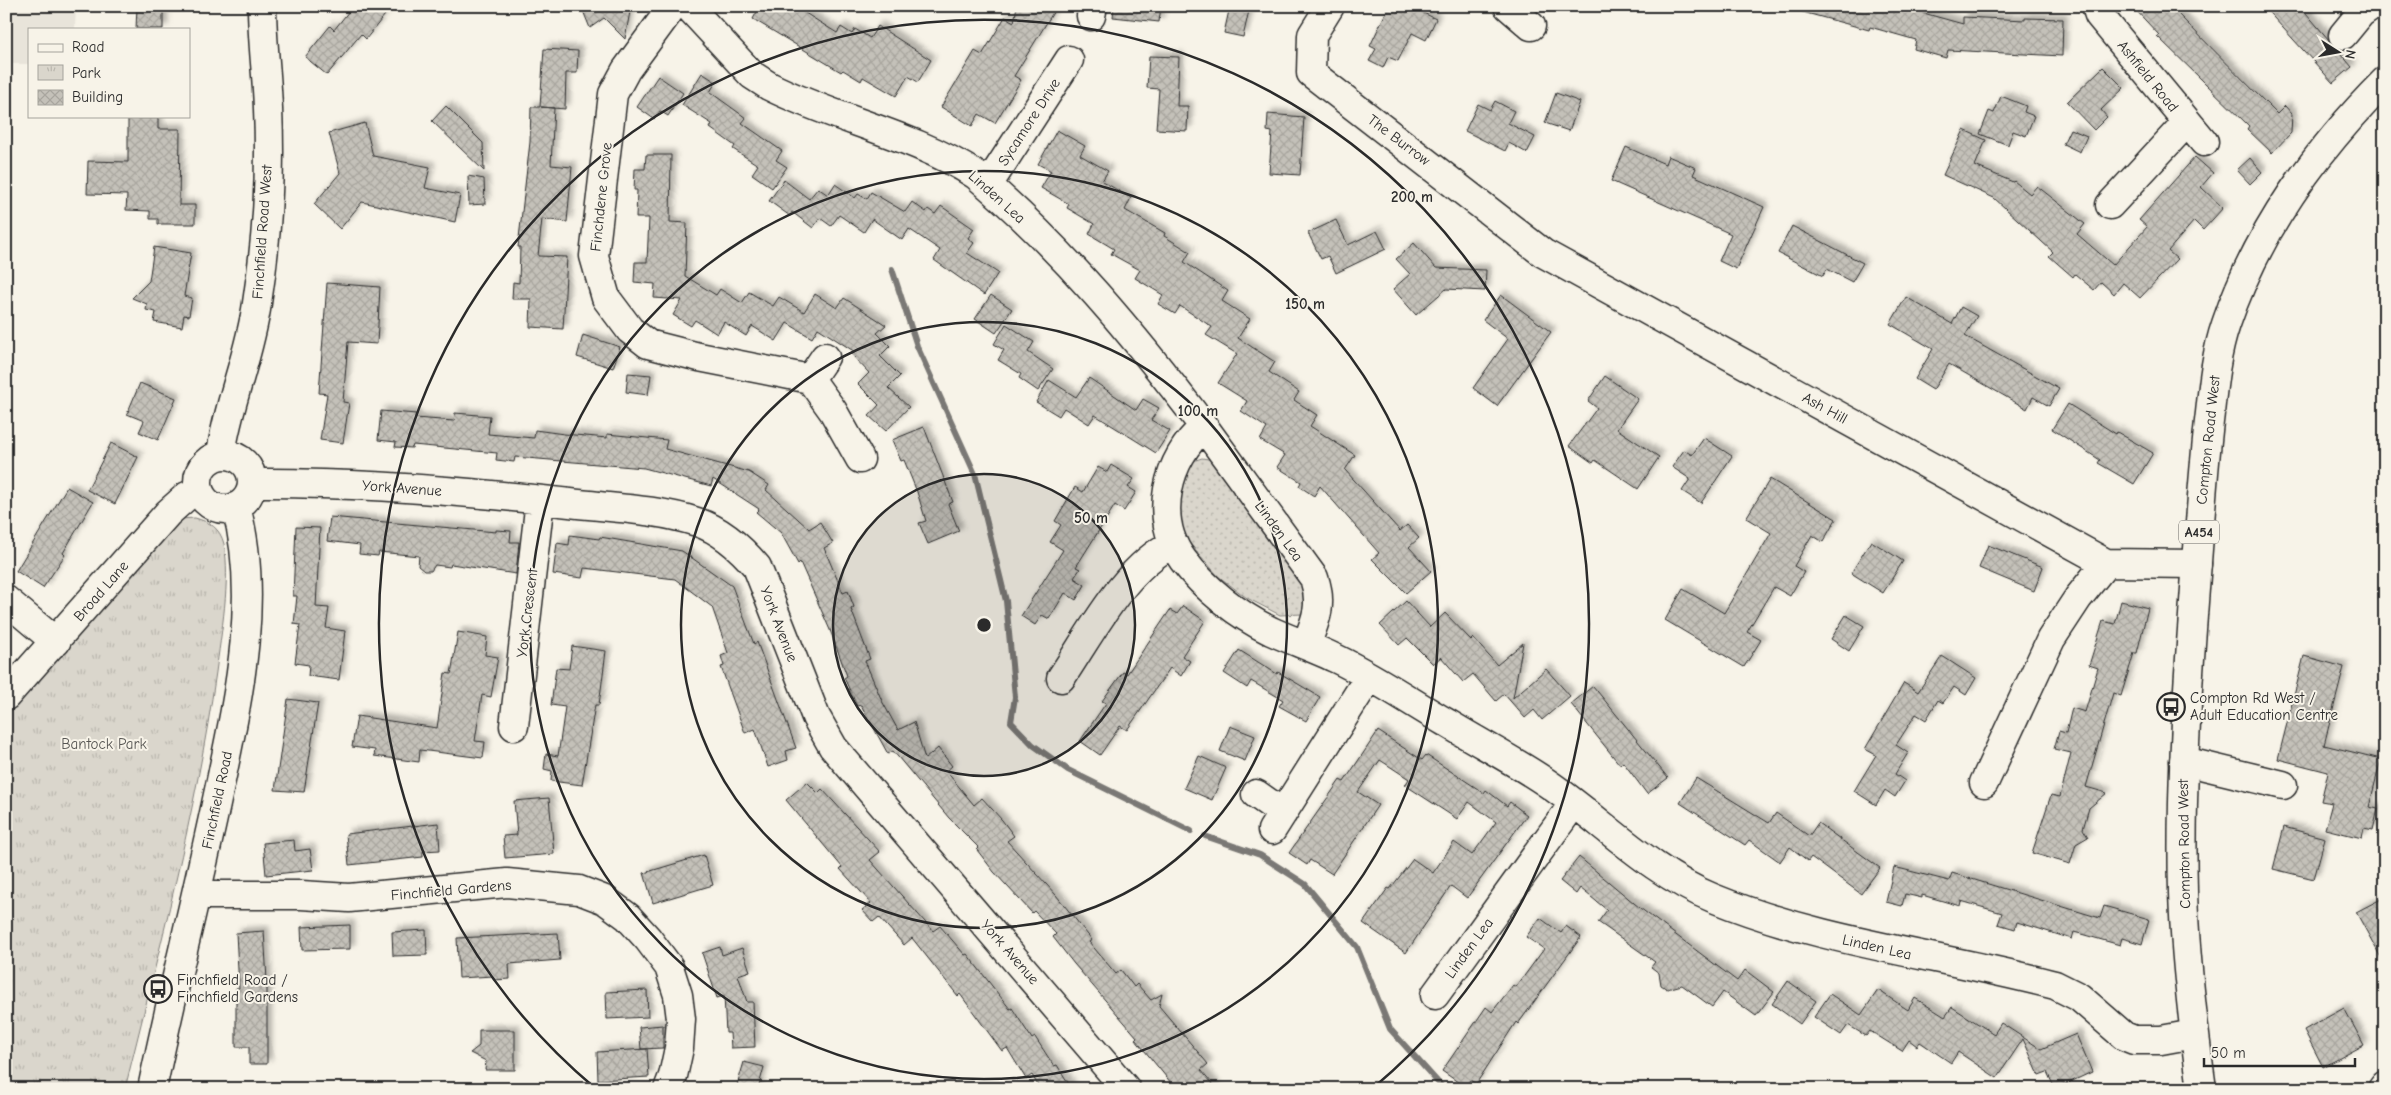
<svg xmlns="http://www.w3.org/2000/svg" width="2391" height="1095" viewBox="0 0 2391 1095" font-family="'Comic Neue',sans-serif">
<defs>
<pattern id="grass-dots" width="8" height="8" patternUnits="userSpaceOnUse" patternTransform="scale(1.25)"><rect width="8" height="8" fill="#dad6cc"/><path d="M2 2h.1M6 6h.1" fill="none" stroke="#bbb8af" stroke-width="1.8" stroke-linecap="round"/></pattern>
<pattern id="park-tufts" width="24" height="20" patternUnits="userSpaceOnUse" patternTransform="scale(1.25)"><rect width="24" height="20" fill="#dad6cc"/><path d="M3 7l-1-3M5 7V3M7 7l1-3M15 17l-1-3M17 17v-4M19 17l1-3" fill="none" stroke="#bbb8af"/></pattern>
<pattern id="building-cross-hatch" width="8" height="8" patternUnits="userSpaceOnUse" patternTransform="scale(1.25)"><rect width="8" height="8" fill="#c4c1b9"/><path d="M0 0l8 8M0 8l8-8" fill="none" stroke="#a9a69f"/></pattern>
<filter id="shadow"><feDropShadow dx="4.5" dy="-4.5" stdDeviation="2.5" flood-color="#0004"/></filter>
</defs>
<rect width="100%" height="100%" fill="#f7f3e8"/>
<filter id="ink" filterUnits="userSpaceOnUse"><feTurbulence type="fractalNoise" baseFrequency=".02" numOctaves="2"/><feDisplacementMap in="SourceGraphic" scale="10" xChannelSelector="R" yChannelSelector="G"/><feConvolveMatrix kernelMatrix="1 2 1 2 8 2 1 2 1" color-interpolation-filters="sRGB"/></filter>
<g filter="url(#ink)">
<path fill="#e8e4da" d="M6,6H76L75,29H29V64H6Z"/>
<path fill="url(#grass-dots)" stroke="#82807c" d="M1202,458L1214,460L1309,594L1302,614L1280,615L1247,598L1218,576L1181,533L1177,504L1190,462Z"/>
<path fill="url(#park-tufts)" stroke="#82807c" d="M195,518C210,522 220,528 224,544C231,579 221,635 216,672C196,813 159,950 125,1089H6V706L180,519Z"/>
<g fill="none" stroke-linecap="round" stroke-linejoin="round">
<path stroke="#7a7874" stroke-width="6" d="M892,269L917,346L975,474L1006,601L1015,697L1011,722L1033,745L1068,770L1191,831
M1205,836L1260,855L1305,884L1357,947L1390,1029L1444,1089"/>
</g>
<path fill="url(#building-cross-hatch)" stroke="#2b2b2b" filter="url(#shadow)" d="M137,6H163V29H136Z
M353,6H392L366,39L361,34L327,75L305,57L330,26L334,30Z
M581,6H631L625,39L604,18L590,28Z
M760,6H794L837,33L841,27L852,34L855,29L870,38L878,26L931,60L918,82L908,76L896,96L863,77L861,81L843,70L841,72L753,19Z
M1017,6H1057L1014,76L1021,80L995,123L979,114L972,126L941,107L975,51L982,55L1005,17L1014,22Z
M1114,6H1161L1159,22L1113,17Z
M1230,6H1250L1243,37L1224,33Z
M1389,6H1409L1436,19L1426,40L1412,33L1398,61L1388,57L1383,68L1369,61L1376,49L1370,46Z
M1800,6H1898L1963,24V17L2025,20V18L2063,19L2062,56L1948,50L1946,58L1914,49L1916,40L1870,27L1869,30L1799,11Z
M2132,6H2170L2277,114L2285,106L2292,114L2291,133L2272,153L2247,129L2249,126L2157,36L2159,35Z
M2263,6H2300L2352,67L2333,83Z
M544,49L578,51L577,73H566L565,109L541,107L554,108L551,165L572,167L567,222L542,219L538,256L567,257L563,329L530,327L531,299H512L513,282L519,283L520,247H518L530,142L531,107H540Z
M1149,56L1179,57L1177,106H1188L1187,131L1156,129L1159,89L1147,88Z
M2103,67L2124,88L2101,110L2107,117L2094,130L2067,102Z
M702,73L716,82L710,92L746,118L742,123L782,151L776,160L787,167L772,188L752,174L758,165L733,149L735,146L710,128L712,124L682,105Z
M658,76L683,93L668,116L660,111L654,119L637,107Z
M1556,93L1580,102L1569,131L1545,123Z
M2001,96L2026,106L2024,112L2034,116L2026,136L2013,131L2008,145L1980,134L1989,111L1994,113Z
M1495,101L1514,111L1508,123L1535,137L1527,153L1509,143L1505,151L1465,131L1478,104L1490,110Z
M446,106L483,143L484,171L432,121Z
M1268,114L1304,117L1300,175L1269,173L1272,132L1267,131Z
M128,118H158V129H180L179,205H195V224H158V219H150V211L126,210L127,195L87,194L88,161L128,162Z
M365,123L373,156L430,167L425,188L460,195L455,222L362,202L340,229L314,204L340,173L329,133Z
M2070,129L2087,136L2080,152L2063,144Z
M1057,130L1085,146L1080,155L1108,171L1102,181L1131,198L1125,210L1165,233L1164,236L1190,252L1184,262L1228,291L1222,301L1250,319L1238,338L1275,362L1269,372L1299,392L1294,400L1317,415L1310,426L1355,455L1345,470L1400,531L1407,525L1419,538L1409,547L1431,571L1406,593L1372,559L1379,553L1320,486L1314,496L1299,486L1301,482L1277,467L1285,455L1260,440L1267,428L1241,411L1247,401L1218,383L1237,354L1206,335L1212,327L1180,306L1175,314L1158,304L1163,295L1135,278L1140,270L1111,254L1114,249L1089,234L1094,224L1067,208L1069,204L1041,188L1051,171L1038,164Z
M1964,130L1986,140L1975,166L2013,182L2014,181L2030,194L2037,186L2085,224L2077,234L2113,265L2147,227L2139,220L2195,157L2213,173L2201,187L2223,208L2203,230L2194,221L2168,251L2177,259L2140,298L2123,283L2114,294L2101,282L2094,290L2075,274L2073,277L2049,256L2053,252L1994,198L1943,175Z
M1626,147L1665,164L1668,156L1696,168L1693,175L1764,207L1736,269L1719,261L1731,234L1611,181Z
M646,155H671L670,222L687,223L685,276L716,295L720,289L742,303L749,292L773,306L779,297L804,312L815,294L837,308L844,298L886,325L877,333L890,346L880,356L900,376L888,388L909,407L886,431L869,416L879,405L858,384L869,373L852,355L855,352L818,328L812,338L787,323L776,341L752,326L746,336L724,322L717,334L695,320L691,326L673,315L682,300L654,298L655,284L634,282L635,262H647L649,218H636L637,190H634L635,169H645Z
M2250,158L2262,172L2250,184L2237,170Z
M468,176L484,179L485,204L469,205Z
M784,180L809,199L818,188L828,195L835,184L855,198L858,194L867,199L871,192L905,212L912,202L926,212L928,209L935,214L941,206L974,229L968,238L974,243L967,253L998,273L984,295L934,260L940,250L909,229L902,240L872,219L864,232L839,215L831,226L820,218L813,228L792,212L790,216L769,201Z
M1336,220L1348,245L1377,231L1386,249L1336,273L1328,256L1321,259L1308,233Z
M1792,226L1863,263L1852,282L1827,269L1823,276L1778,253Z
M1414,243L1436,268L1486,270L1485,291L1446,289L1416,315L1393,289L1410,274L1396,259Z
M154,247L191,253L184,296L192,298L189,316L184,315L182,327L154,322L156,312L146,310L147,304L132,298L149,281Z
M327,283L380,287L377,344L348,342L343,402L349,403L343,443L320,440L327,394L319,393Z
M991,295L1012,309L996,333L975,319Z
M1501,295L1551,332L1497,406L1473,388L1508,339L1483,320Z
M1906,297L1952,324L1961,307L1977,316L1965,336L2059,389L2049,406L2033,397L2027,409L1949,364L1933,390L1915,379L1933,349L1890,324Z
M1006,324L1034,342L1028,352L1053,369L1038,391L1019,378L1021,374L998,360L1004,350L994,344Z
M583,335L620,347L613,368L577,357Z
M628,373L651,375L648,395L626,392Z
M1605,376L1638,399L1617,429L1659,457L1638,489L1595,460L1593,463L1569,446L1597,408L1588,401Z
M1089,378L1136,410L1143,399L1159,408L1151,420L1170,431L1156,453L1095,415L1089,424L1064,408L1059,416L1036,402L1049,380L1076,397Z
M140,383L176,398L158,440L139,432L144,421L127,414Z
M2068,404L2116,434L2117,432L2153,453L2134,484L2098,463L2100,460L2052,429Z
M381,411L416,414L415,418L454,421L455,413L490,416L488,434L534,438L535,430L564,434L607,438V434L667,440L665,449L749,472L769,485L766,490L809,529L820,522L833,543L824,548L843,593L848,591L854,607L851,609L870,659L865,661L882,701L898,730L914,722L925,759L938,748L952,766L946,771L974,805L982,798L1002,820L1014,836L1007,841L1056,895L1092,940L1089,942L1116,974L1121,970L1134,987L1137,984L1151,1000L1162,994L1159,1006L1208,1064L1201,1070L1217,1089H1176L1135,1039L1137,1037L1074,964L1053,937L1056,934L1034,911L1032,913L994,872L977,850L979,848L949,818L893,751L888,754L861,705L857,706L844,678L847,676L830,630L800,562L798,564L781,533L756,512L759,509L713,479L711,486L644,468L515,457L514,462L496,460L497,453L413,445L412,448L395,447L396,442L378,440Z
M924,427L953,502L948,504L959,531L928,544L919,523L926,521L917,492L904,460L901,461L892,440Z
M1704,438L1732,456L1701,503L1682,491L1690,479L1672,467L1684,450L1692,455Z
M111,443L138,457L115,504L87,490Z
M1111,465L1134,479L1128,487L1136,492L1124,511L1115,505L1076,567L1080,569L1074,578L1085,585L1076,600L1065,593L1049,619L1042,615L1035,625L1021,616L1063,550L1050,542L1061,525L1055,521L1075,487L1083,492L1098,467L1107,472Z
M1770,479L1836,519L1823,542L1812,535L1794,566L1804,572L1790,596L1774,587L1747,632L1761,640L1744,667L1665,620L1683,589L1724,613L1771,533L1746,518Z
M67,487L93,502L63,553L65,555L43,588L16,571Z
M330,517L496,532V530L511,531L510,542H519L516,574L451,564L450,567L435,565L431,571H424L418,566L419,556L379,552L378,556L359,554L360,545L327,541Z
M296,527L320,528L316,607L329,608L326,628L345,631L339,680L308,676L309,665L295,663L300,625L294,624L297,596H293Z
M570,535L599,539L600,537L682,551L732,586L754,644L757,642L796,748L786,751L788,760L768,767L755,729L745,733L721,667L724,666L721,656L728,653L712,607L675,579L584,568L582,578L553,574L557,543L569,545Z
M1871,541L1903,561L1883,593L1851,573Z
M1988,545L2043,567L2034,591L1979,568Z
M1406,601L1430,627L1445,613L1471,640L1473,638L1497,665L1523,643L1513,698L1546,669L1570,696L1542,720L1534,710L1525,718L1504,694L1496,701L1473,674L1463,682L1441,657L1433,664L1407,638L1399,645L1380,625Z
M2121,601L2148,608L2137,653H2134L2121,696L2113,693L2086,787L2107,793L2089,808L2083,829L2088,837L2076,844L2070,864L2032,853L2051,795L2060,797L2071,753L2054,749L2059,731L2066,733L2072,708L2085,712L2098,668L2089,665L2103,621L2115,624Z
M1183,606L1205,621L1182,656L1190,661L1181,676L1170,668L1127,730L1120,726L1100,755L1080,741L1106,703L1102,701L1123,672L1127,674L1170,610L1177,614Z
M1846,615L1864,626L1849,651L1831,639Z
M458,632L487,637L485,655L498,657L491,697L482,695L475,741L485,742L483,758L420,750L419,762L374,756L375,750L352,747L357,716L437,728L445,673L451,674Z
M572,646L606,651L599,705H595L582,785L551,781L552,771L544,769L546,754L558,756L565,707L551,705L556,668L569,669Z
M1239,650L1277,674L1278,672L1320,697L1306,721L1279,706L1283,700L1251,681L1247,688L1224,673Z
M1942,656L1976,678L1966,695L1954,687L1943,703L1938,700L1926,720L1916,714L1896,745L1908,753L1895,774L1905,781L1895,797L1885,790L1876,805L1854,791L1876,755L1865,749L1904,683L1918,692Z
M2304,656L2344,667L2324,745L2381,759L2369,807L2378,809L2373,830L2364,828L2362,838L2325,829L2332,803L2321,801L2328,772L2278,759Z
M1593,686L1668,778L1647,794L1623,762L1620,765L1571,704Z
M288,699L318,703L304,792L275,790Z
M1230,726L1255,736L1245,761L1220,751Z
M1378,731L1422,760L1426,755L1484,793L1486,790L1507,806L1510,802L1527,815L1467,898L1451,886L1406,953L1363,923L1388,888L1390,889L1413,859L1433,873L1454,842L1472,855L1496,822L1469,802L1457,819L1405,785L1409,779L1380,760L1358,792L1378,805L1332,874L1310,860L1307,865L1289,853L1340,780L1344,782Z
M1199,756L1226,768L1212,800L1184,788Z
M1696,778L1769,823L1776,813L1809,836L1818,823L1880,868L1861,894L1811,857L1808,861L1790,847L1780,862L1749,840L1745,845L1680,803Z
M807,782L818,793L822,789L880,852L870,860L933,931L940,926L965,955L967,954L1010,1009L1012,1008L1032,1039L1035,1037L1054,1066L1057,1065L1072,1089H1040L1032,1075L1026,1079L1007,1048L1002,1051L960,994L958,996L912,938L904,945L879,917L873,922L862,910L871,903L840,869L842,867L786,800Z
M549,798L554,854L505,858L503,836L517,835L514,801Z
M438,823L440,850L423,851V857L349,865L346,834Z
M2284,827L2325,838L2314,879L2273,869Z
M294,840L295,851L310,849L313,870L266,875L263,843Z
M704,855L713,885L653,903L644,873Z
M1579,857L1640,908L1737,981L1745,970L1774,992L1756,1016L1723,992L1712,1007L1682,985L1667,989L1661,985L1659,973L1651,967L1655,962L1598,922L1607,910L1580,888L1576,894L1560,881Z
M1894,867L1949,881L1952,873L2100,918L2104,906L2149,919L2142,944L2122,938L2120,945L2074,932L2072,939L2017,922L2015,929L1998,924L2002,913L1961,901L1960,906L1922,895V898L1905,894L1902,906L1886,902Z
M2385,897V965L2356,912Z
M1540,918L1561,933L1566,926L1581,937L1518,1024L1516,1022L1476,1084L1470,1080L1465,1087L1442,1071L1486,1007L1492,1012L1513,985L1516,987L1544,949L1526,937Z
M350,925V949L302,950L301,927Z
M426,930L427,955L393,956L392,932Z
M264,931L267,980V1064H249V1047H236V988H239L236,933Z
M558,933L560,960L509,964L510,979L494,980L493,976L459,978L457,938Z
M720,947L722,955L742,948L750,971L738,975L747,1002H753L755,1047L731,1048L730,1033H726L724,996L717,998L702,953Z
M1788,981L1816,1001L1800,1024L1772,1004Z
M647,990L648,1017L607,1019L606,992Z
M1878,990L1908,1010L1915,998L1945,1017L1952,1007L1994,1034L2001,1023L2041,1049L2076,1034L2092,1072L2055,1089L2047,1072L2039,1075L2023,1039L1997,1078L1958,1052L1951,1063L1920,1042L1917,1046L1909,1040L1902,1051L1870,1031L1866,1036L1848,1025L1841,1035L1814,1017L1830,994L1861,1015Z
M2344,1008L2364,1045L2323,1067L2304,1030Z
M663,1025V1048L641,1049L639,1027Z
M479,1030H515V1070H485L486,1061L470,1053L479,1046Z
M647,1049L649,1077L598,1080L597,1052Z
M744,1062L764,1067L758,1089H736Z"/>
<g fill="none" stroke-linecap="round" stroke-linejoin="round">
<defs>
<path id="minor" d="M673,6L626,70L613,94L594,256L606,298L630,330L648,344L699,357L810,379L833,411L860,459
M688,6L752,75L769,86C836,120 913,134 976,175C1063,249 1135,336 1204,427C1167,458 1152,518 1183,560C1205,589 1238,615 1271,631C1293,641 1317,649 1339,660C1376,678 1411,702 1447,723C1481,744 1517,762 1550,785C1603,822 1652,873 1713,898C1823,943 1941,955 2055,985L2079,997L2124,1036L2134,1040H2161L2194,1034
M1330,6L1312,35L1311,73L1543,253L2106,563L2197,564
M1508,6L1531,26
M2096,6L2099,15L2204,142
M1091,16L1093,6
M2343,35L2361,13L2371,6
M988,185L1069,60
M2110,205L2186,123
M810,379L825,357
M1204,427L1314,578C1323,604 1316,620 1306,645
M253,483C359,482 464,491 570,503C612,508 657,509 697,522C721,530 741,548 757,567L816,717L833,747L1126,1089
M6,600L56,642
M1061,678C1090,635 1125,566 1173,544
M514,726L540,500
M2184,761L2283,785
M1984,783L2051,639L2078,598L2106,563
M1256,794L1283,813
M1272,830L1369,677
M197,895H301L349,898L507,883L579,890L605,900L628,917L648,939L669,967L678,995L681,1019L679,1048L673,1076L668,1089
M1435,995L1574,803
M152,1089C173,989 198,890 219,790C238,699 261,598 236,507
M2382,1089L2385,1085"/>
<path id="major" d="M221,454C228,403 250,355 257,303C267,239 271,173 268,109C267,75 262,41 262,6
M198 482a27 27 0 1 1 54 0a27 27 0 1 1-54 0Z
M6,696L168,513L187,496L200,492"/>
<path id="highway" d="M2202,1089C2193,1024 2185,958 2183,892C2180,773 2190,654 2199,536C2202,495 2205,454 2210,413C2213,384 2216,353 2226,324C2257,232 2317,149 2385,81"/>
</defs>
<use href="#minor" stroke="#2b2b2b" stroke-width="31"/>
<use href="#major" stroke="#2b2b2b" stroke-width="31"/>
<use href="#highway" stroke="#2b2b2b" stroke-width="31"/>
<use href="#minor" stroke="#f7f3e8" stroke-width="28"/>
<use href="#major" stroke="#f7f3e8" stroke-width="28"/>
<use href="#highway" stroke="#f7f3e8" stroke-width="28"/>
</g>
</g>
<circle cx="984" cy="625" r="151" fill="#2b2b2b" fill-opacity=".12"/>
<g fill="none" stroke="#2b2b2b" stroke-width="2.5">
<circle cx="984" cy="625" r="151"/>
<circle cx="984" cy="625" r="303"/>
<circle cx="984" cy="625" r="454"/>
<path d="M595 1088A605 605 0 1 1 1373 1088"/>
</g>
<defs>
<symbol id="bus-ring" viewBox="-11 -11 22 22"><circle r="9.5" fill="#f7f3e8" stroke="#2b2b2b" stroke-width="1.5"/><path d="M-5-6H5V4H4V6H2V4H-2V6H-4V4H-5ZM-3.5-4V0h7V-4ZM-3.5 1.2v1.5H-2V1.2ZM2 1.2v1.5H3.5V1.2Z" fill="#2b2b2b"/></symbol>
</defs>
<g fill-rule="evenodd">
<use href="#bus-ring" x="2155" y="691" width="32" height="32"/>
<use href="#bus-ring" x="142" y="973" width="32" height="32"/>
</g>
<g text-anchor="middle" stroke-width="4" stroke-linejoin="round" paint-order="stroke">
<rect fill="#f7f3e8" stroke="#686764" stroke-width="1" x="2179" y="520.5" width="40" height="23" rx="4"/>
<g font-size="14" font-weight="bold" fill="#2b2b2b">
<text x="2199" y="537">A454</text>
</g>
<g font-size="15" fill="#2b2b2b" stroke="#f7f3e8">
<text transform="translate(2148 76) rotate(51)" y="5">Ashfield Road</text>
<text transform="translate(1029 122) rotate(-57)" y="5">Sycamore Drive</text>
<text transform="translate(1399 140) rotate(37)" y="5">The Burrow</text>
<text transform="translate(601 197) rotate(-84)" y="5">Finchdene Grove</text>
<text transform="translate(997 197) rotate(42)" y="5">Linden Lea</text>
<text transform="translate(262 232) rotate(-86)" y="5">Finchfield Road West</text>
<text transform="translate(1825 408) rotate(29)" y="5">Ash Hill</text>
<text transform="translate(2208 440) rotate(-84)" y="5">Compton Road West</text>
<text transform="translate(402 488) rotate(4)" y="5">York Avenue</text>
<text transform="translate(1279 531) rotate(54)" y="5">Linden Lea</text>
<text transform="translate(101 591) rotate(-49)" y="5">Broad Lane</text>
<text transform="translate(527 613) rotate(-83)" y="5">York Crescent</text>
<text transform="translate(779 624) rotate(69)" y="5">York Avenue</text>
<text transform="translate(217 800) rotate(-78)" y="5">Finchfield Road</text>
<text transform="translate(2184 844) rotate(-91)" y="5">Compton Road West</text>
<text transform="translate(451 890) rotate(-5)" y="5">Finchfield Gardens</text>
<text transform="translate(1877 947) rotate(13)" y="5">Linden Lea</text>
<text transform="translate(1469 948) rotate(-54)" y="5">Linden Lea</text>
<text transform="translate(1010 952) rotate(49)" y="5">York Avenue</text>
</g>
<g font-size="15" fill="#2b2b2b" stroke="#f7f3e8" text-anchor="start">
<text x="2190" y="703">Compton Rd West /<tspan x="2190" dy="17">Adult Education Centre</tspan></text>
<text x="177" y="985">Finchfield Road /<tspan x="177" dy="17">Finchfield Gardens</tspan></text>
</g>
<g font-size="15" fill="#575653" stroke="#f7f3e8">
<text x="104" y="749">Bantock Park</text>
</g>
</g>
<circle cx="984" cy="625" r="8" fill="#2b2b2b" stroke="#f7f3e8" stroke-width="2.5"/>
<g font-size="15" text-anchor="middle" font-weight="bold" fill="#2b2b2b" stroke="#f7f3e8" stroke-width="4" stroke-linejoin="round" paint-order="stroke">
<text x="1412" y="202">200 m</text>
<text x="1305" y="309">150 m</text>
<text x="1198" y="416">100 m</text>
<text x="1091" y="523">50 m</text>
</g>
<rect width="2391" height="1095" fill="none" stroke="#f7f3e8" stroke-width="25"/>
<rect x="12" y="12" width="2366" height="1070" fill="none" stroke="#2b2b2b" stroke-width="2" filter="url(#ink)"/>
<rect x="28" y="28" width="162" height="90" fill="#f7f3e8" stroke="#a5a39c"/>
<rect x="38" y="44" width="25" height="8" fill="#f7f3e8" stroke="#a5a39c"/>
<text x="72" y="52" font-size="15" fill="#2b2b2b">Road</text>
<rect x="38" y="65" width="25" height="15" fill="url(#park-tufts)" stroke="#a5a39c"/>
<text x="72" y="78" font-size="15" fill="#2b2b2b">Park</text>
<rect x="38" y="90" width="25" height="15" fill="url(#building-cross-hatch)" stroke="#a5a39c"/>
<text x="72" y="102" font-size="15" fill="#2b2b2b">Building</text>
<g transform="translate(2338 52) rotate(101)" stroke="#f7f3e8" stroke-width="4" paint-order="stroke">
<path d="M0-4L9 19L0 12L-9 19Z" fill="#2b2b2b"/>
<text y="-8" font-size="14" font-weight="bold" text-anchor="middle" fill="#2b2b2b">N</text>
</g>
<path d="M2204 1058v8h151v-8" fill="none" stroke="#2b2b2b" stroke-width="2.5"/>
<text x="2211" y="1058" font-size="15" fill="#2b2b2b" stroke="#f7f3e8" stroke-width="4" paint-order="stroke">50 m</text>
</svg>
